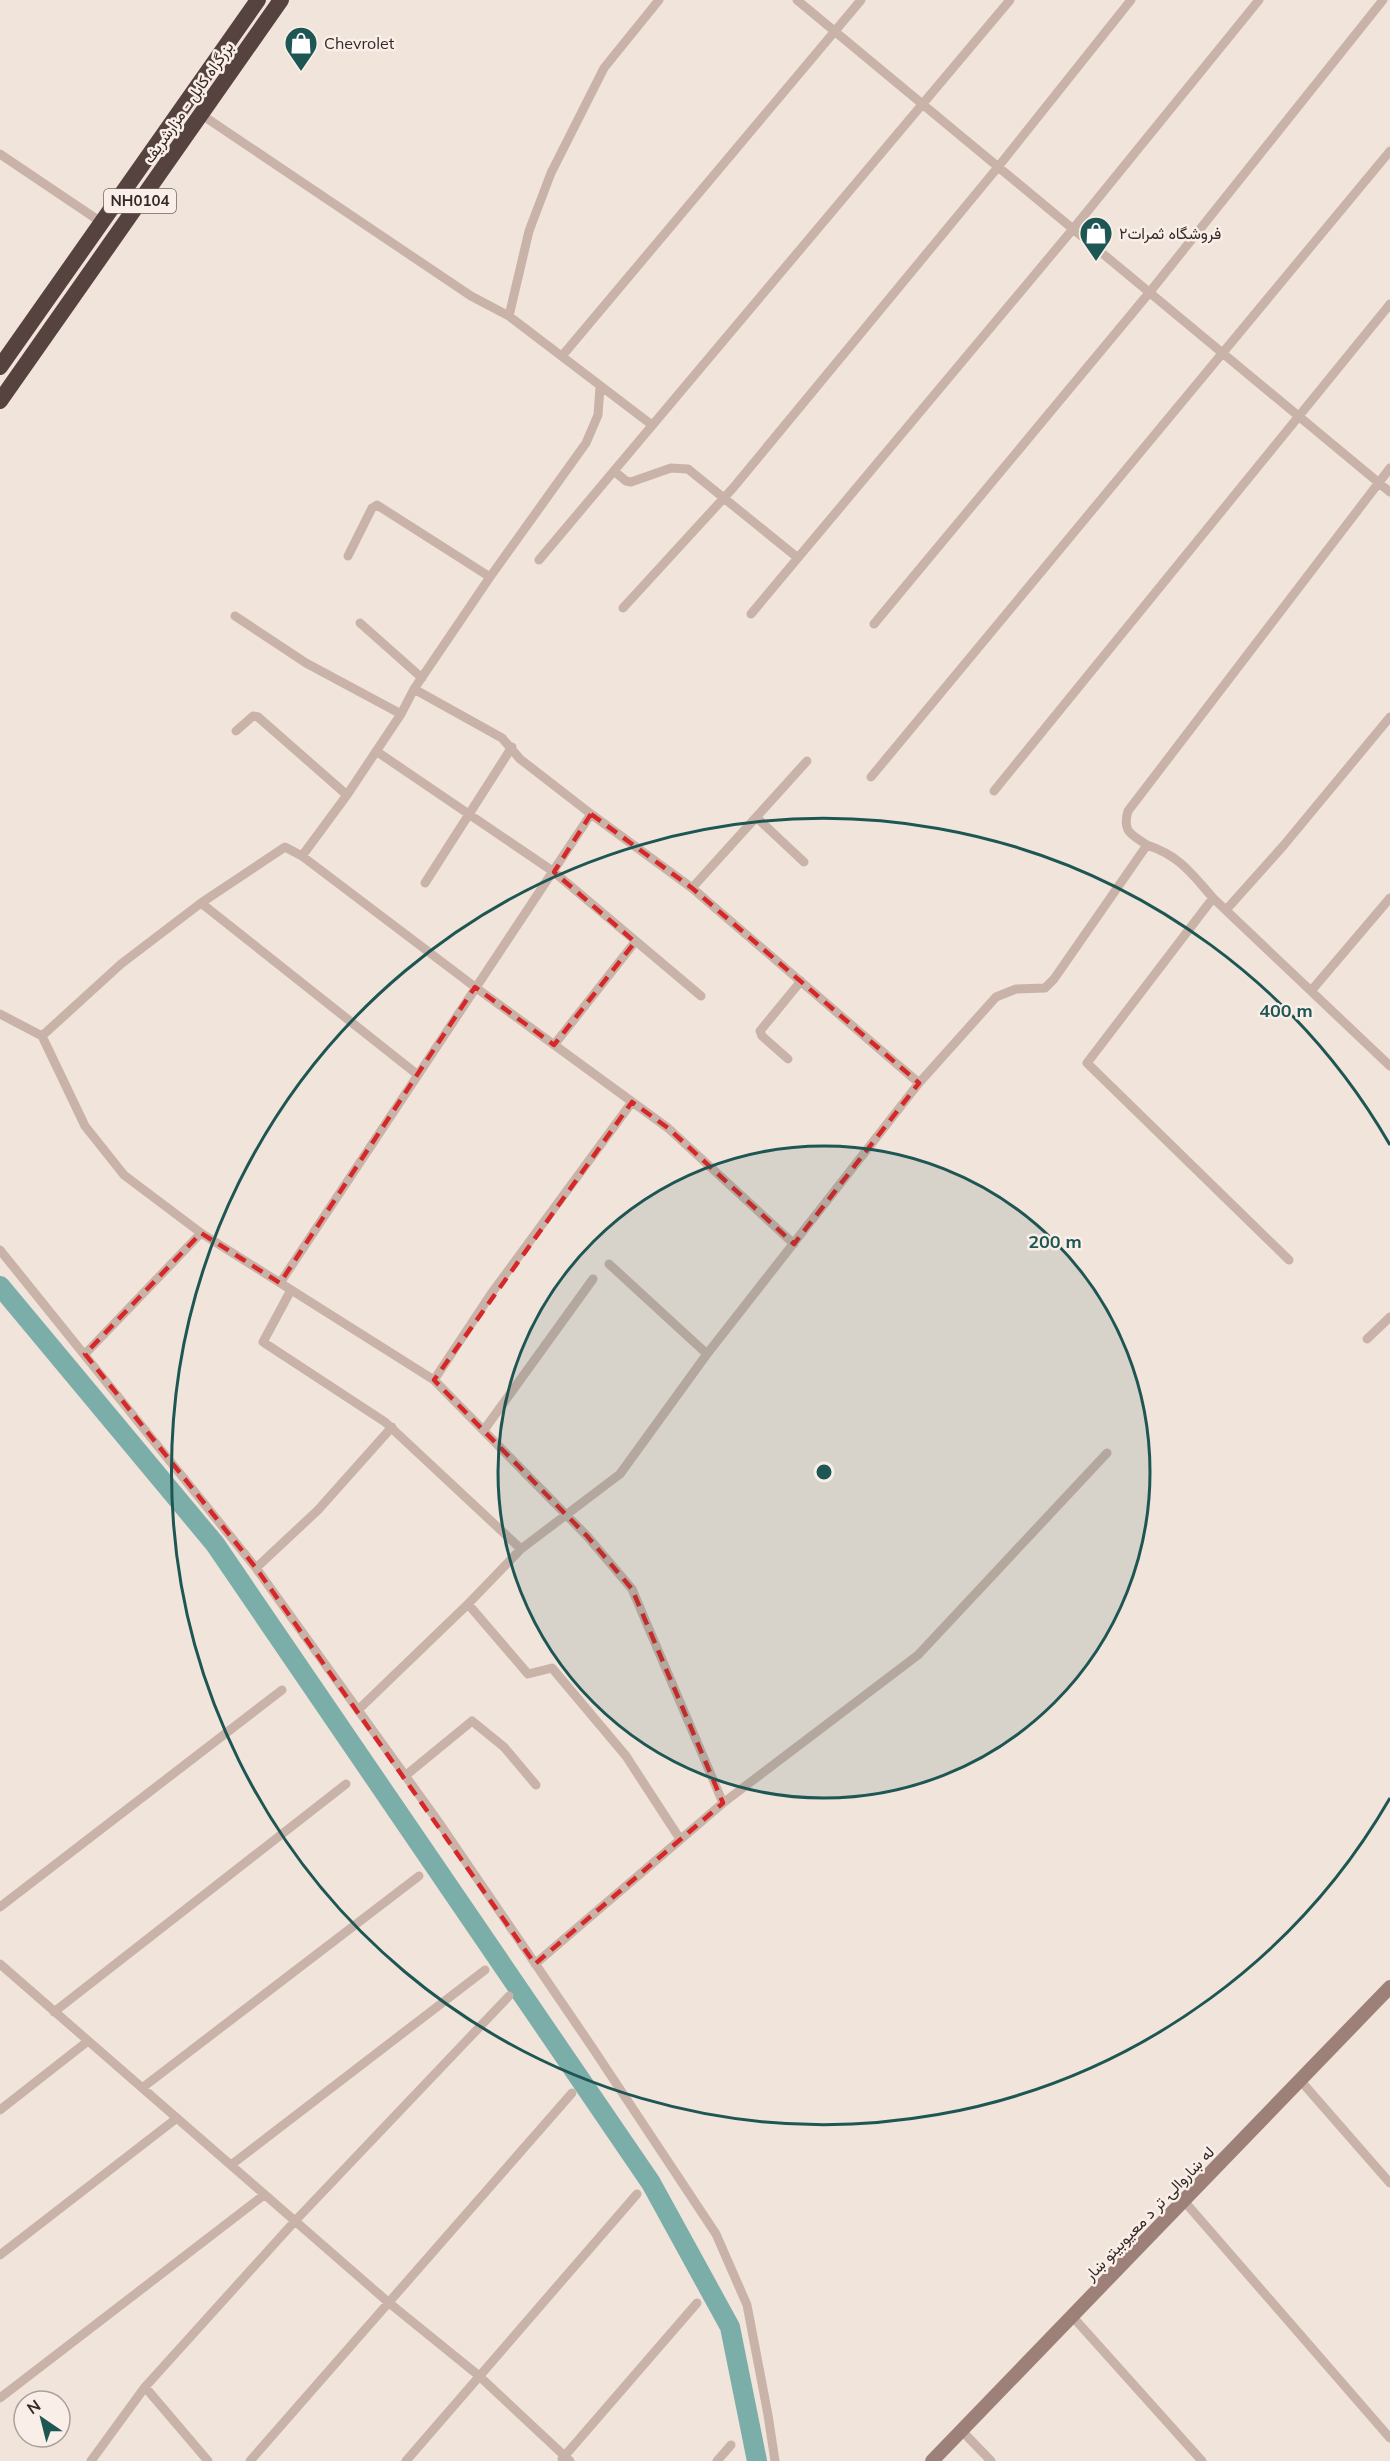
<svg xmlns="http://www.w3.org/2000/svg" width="1390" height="2461" viewBox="0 0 1390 2461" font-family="Mulish,Vazirmatn,sans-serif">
<rect width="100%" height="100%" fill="#f1e4db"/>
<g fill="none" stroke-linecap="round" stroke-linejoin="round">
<path stroke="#7baea9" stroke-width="20" d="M0,1286L215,1544L651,2183L730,2327L757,2461"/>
<path stroke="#c9b3a8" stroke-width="9" d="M797,0L1390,492
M199,113L471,296L509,316L652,425
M0,154L101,222
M509,316L529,231L551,173L604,68L659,0
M562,356L861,0
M614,471L626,481L631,482L671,468L688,469L798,558
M348,556L372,508L377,505L490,577
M539,560L1010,0
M623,608L733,488L998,167L1131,0
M751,614L1073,229L1259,0
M235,616L306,663L401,714
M360,623L422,678
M874,624L1149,293L1383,0
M414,689L502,738L520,759L591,814L692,888L919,1083
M236,731L253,716L258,717L347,795
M376,751L554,872L701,996
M871,777L1390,151
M994,791L1390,304
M756,817L804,862
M1147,845C1180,856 1191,873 1213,898L1390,1066
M302,856L347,795L401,714L414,689L490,577L586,443L598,415L600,387
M425,883L512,747
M692,888L807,761
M1213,898L1087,1063L1289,1260
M201,903L418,1075
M1226,910L1284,845L1390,717
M1311,991L1390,898
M0,1014L42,1036L85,1126L124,1175L201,1233L434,1380L587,1536L632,1589L723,1803L535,1964
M42,1036L121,964L201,903L285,847L302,856L475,987L668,1128L794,1244
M554,1045L635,942
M788,1059L762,1036L760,1031L801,981
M0,1250L256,1568L440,1824L592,2047L716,2234L747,2305L768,2415L775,2461
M609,1264L707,1354
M280,1283L591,814
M291,1290L263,1342L385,1422L521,1549
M1367,1339L1390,1317
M85,1354L201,1233
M434,1380L491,1294L632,1102
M484,1430L593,1279
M256,1568L318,1510L392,1427
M468,1604L528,1674L552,1668L626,1756L680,1839
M358,1710L468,1604L521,1549L620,1474L707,1354L919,1083L996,997L1016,989L1045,988L1054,979L1147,845C1131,834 1122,832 1128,811L1390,468
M405,1776L472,1721L504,1747L536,1785
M723,1803L918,1655L1107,1453
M0,1907L282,1690
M0,1964L388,2302L478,2375L570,2461
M54,2012L346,1784
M1300,2080L1390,2183
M142,2088L419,1876
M0,2110L88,2041
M231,2165L485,1970
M1184,2201L1390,2438
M0,2255L177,2118
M1072,2316L1202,2461
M145,2387L208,2461
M0,2398L264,2195
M961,2430L991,2461
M562,2459L697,2303
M91,2461L145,2387L295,2221L509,1996
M250,2461L572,2093
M406,2461L637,2194
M717,2461L731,2445"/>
<path stroke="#9d8179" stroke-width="14" d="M932,2461L1390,1987"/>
<path stroke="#56433f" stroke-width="16" d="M0,367L258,0
M0,401L281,0"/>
</g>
<path fill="none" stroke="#d62828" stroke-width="4.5" stroke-dasharray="12 8" stroke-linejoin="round" d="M591,814L692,888L919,1083L794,1244L668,1128L632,1102L434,1380L587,1536L632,1589L723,1803L535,1964L256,1568L85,1354L201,1233L280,1283L475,987L554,1045L635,942L554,872Z"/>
<circle cx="824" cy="1472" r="326" fill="#1e5653" fill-opacity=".12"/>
<g fill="none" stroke="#1e5653" stroke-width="3">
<circle cx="824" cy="1472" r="326"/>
<path d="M1390 1798A653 653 0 1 1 1390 1145"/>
</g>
<defs>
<symbol id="shop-pin" viewBox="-11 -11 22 30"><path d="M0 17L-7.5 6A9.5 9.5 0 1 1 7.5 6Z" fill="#1e5653" stroke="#f9efe8"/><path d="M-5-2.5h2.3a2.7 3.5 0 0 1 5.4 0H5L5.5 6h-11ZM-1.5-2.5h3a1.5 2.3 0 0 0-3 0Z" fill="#fff"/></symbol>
</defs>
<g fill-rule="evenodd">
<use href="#shop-pin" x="282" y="24" width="38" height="52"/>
<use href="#shop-pin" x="1077" y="214" width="38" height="52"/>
</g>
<g text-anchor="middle" stroke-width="5" stroke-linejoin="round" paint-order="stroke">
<rect fill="#f9efe8" stroke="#706562" stroke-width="1.5" x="104" y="189" width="72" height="24" rx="4.5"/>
<g font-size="15" font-weight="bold" fill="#362a28">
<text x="140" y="206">NH0104</text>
</g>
<g font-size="16" fill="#362a28" stroke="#f9efe8" text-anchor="start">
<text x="324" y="49">Chevrolet</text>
<text x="1119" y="239">فروشگاه ثمرات٢</text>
</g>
<g font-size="16" fill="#362a28" stroke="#f9efe8">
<text transform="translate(188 102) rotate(-55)" y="6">بزرگراه کابل - مزارشریف</text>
<text transform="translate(1149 2213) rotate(-46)" y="6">له ښاروالۍ تر د معیوبیتو ښار</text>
</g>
</g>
<circle cx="824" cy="1472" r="9" fill="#1e5653" stroke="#f9efe8" stroke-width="3"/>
<g font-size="18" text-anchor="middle" font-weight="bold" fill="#1e5653" stroke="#f9efe8" stroke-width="5" stroke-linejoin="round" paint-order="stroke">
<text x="1286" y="1017">400 m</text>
<text x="1055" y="1248">200 m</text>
</g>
<g transform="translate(42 2419) rotate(325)"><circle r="28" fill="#f9efe8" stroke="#aba09b" stroke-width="1.5"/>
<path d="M0-4.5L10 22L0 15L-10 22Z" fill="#1e5653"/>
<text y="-9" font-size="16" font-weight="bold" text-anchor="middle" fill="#362a28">N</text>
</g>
</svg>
